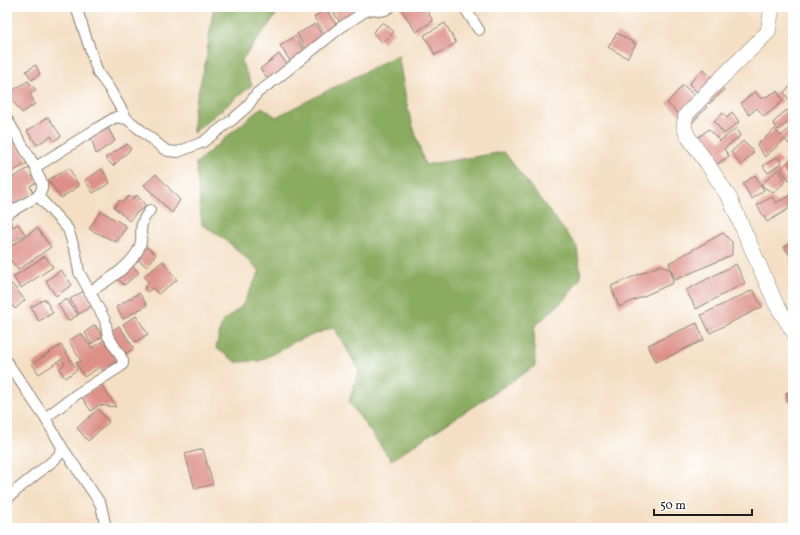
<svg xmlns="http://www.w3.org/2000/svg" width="800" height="535" viewBox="0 0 800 535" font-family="Vollkorn,serif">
<rect width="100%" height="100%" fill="#fff"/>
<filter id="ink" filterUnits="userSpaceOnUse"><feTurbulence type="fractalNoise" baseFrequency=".025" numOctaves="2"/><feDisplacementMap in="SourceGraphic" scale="8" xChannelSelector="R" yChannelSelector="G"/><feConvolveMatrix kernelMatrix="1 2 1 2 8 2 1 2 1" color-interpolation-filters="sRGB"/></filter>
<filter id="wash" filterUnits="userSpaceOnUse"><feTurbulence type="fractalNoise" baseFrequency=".012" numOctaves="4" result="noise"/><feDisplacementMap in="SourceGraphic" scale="16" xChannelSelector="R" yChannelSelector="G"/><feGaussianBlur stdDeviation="0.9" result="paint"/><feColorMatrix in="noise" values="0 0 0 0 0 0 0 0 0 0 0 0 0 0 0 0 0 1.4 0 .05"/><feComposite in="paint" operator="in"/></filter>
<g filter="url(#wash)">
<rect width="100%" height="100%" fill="#f4dfc4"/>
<path fill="#8aac60" stroke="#53643e" d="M214,7H282L241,61L252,85L193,133L194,109L206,60L212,17Z
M398,55L408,110L425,165L504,152L577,247L581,277L566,298L534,327L535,366L391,460L349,402L359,370L334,327L296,341L260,361L236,362L216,348L222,322L242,306L260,271C242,254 224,236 202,225L196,163L262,107L276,117Z"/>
<g id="blocks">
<path fill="#dd9087" d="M331,7H351L356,14L340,23Z
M405,7H425L433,21L416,32L401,9Z
M326,9L337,26L325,34L314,17Z
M383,22L394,32L383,43L373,32Z
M445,23L456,43L435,55L424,35Z
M315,24L324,38L306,49L297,34Z
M617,33L636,44L627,58L608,47Z
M295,36L306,53L291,62L280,46Z
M279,54L288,65L269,80L260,69Z
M36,65L40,74L32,80L26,71Z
M703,69L724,90L709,104L689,84Z
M28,81L36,90L30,94L35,104L22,113L7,94Z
M793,84V104L792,105L784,92Z
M683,85L707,107L690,125L667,103Z
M755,91L761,99L777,91L783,101L764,117L757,108L749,115L741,103Z
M793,108V121L791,122H788L778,130L773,123L784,112Z
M732,112L739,122L724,134L714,121L723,113L727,118Z
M48,117L61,136L54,141L51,136L37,145L27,131Z
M793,125V149L785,139L765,157L757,145L775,129L781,136Z
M108,128L115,141L96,154L91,137Z
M736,128L740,136L724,149L729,156L715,166L696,139L709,129L720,141Z
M743,141L754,152L741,165L731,152Z
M16,142L29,162L12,172L7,164V148Z
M127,144L131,149L113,166L105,158Z
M777,157L782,162L768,173L763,166Z
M793,157V177L789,180L781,169Z
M29,168L37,182L30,186L33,193L12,206L7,198V181Z
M69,168L79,186L61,198L48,180Z
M102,169L110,183L93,193L85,180Z
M778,169L786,181L773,193L761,185L764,190L752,199L743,184L755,175L761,185Z
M156,174L180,200L172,213L144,185Z
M793,194V206L767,222L757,205L772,197L776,203Z
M137,195L146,206L135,214L129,221L114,207L120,200L123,202L129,196L132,199Z
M101,211L126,226V228L116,242L89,229Z
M9,217L13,227L18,224L25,234L7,245V218Z
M37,228L51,247L18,270L7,255V249Z
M723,233L732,242V255L675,280L671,270L673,283L619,307L611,286L661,265L671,270L669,263Z
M793,241V260L784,247Z
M145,246L156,254L147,267L136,258Z
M45,256L53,267L21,288L13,277Z
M163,261L177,280L158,294L153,288L147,292L144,288L149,283L144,276Z
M131,264L139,273L124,285L116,277Z
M736,264L745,283L696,309L686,290Z
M61,270L72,285L56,296L46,281Z
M12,284L25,300L15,309L7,299V288Z
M753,290L762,307L710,333L701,315Z
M84,291L93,305L79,314L70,299Z
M139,293L147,305L123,319L116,307Z
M45,299L53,313L39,321L31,307Z
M67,299L78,315L68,321L58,304Z
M136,316L148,334L135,342L123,324Z
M697,323L704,340L656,362L648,345Z
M95,325L103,336L91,344L85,332Z
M119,326L134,348L124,355L109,333Z
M81,333L92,348L104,340L118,360L103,371L100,367L84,377L76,363L81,361L69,341Z
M61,345L77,370L65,378L59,368L65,364L62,359L39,374L32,364Z
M101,384L116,407L99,405L91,411L81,396Z
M793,391V401L788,402L786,393Z
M98,409L109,422L88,441L77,428Z
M203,449L213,484L195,489L185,454Z"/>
</g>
</g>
<g filter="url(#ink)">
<use href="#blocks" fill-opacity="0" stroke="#887e70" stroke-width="1"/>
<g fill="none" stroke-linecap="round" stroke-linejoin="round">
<defs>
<path id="street" d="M76,7L98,73L109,88L127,119L164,149L168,151L178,152L203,142L232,120L247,107L257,93L275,80L340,28L364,12L374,9L381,11L385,10L390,7
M464,7L479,30
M7,119L36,168
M38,196L68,229L76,254L79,272L105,320L108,336L120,355L123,361V364L120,367L77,394L45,418
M7,214L38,196L42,189V183L37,173L36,168L39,165L99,127L116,117L127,119
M89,292C106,282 137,263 141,242C142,236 140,230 142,224C143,219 147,214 150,210
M7,362L45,418L62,447L61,453L54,460L19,488L7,499
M62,447L96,497L101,505L106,528"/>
<path id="secondary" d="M772,7L768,32L706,93L686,115L684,126L687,135L707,163L730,199L776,304L793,331"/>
</defs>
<use href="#street" stroke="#887e70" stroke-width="12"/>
<use href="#secondary" stroke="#887e70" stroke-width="16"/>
<use href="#street" stroke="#fff" stroke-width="10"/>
<use href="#secondary" stroke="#fff" stroke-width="15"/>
</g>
</g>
<rect width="800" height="535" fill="none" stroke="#fff" stroke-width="24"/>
<path d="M654 509v6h98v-6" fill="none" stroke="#1c1c1c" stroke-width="2"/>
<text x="660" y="509" font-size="12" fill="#1c1c1c" stroke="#ffffff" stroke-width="3" paint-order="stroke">50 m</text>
</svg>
